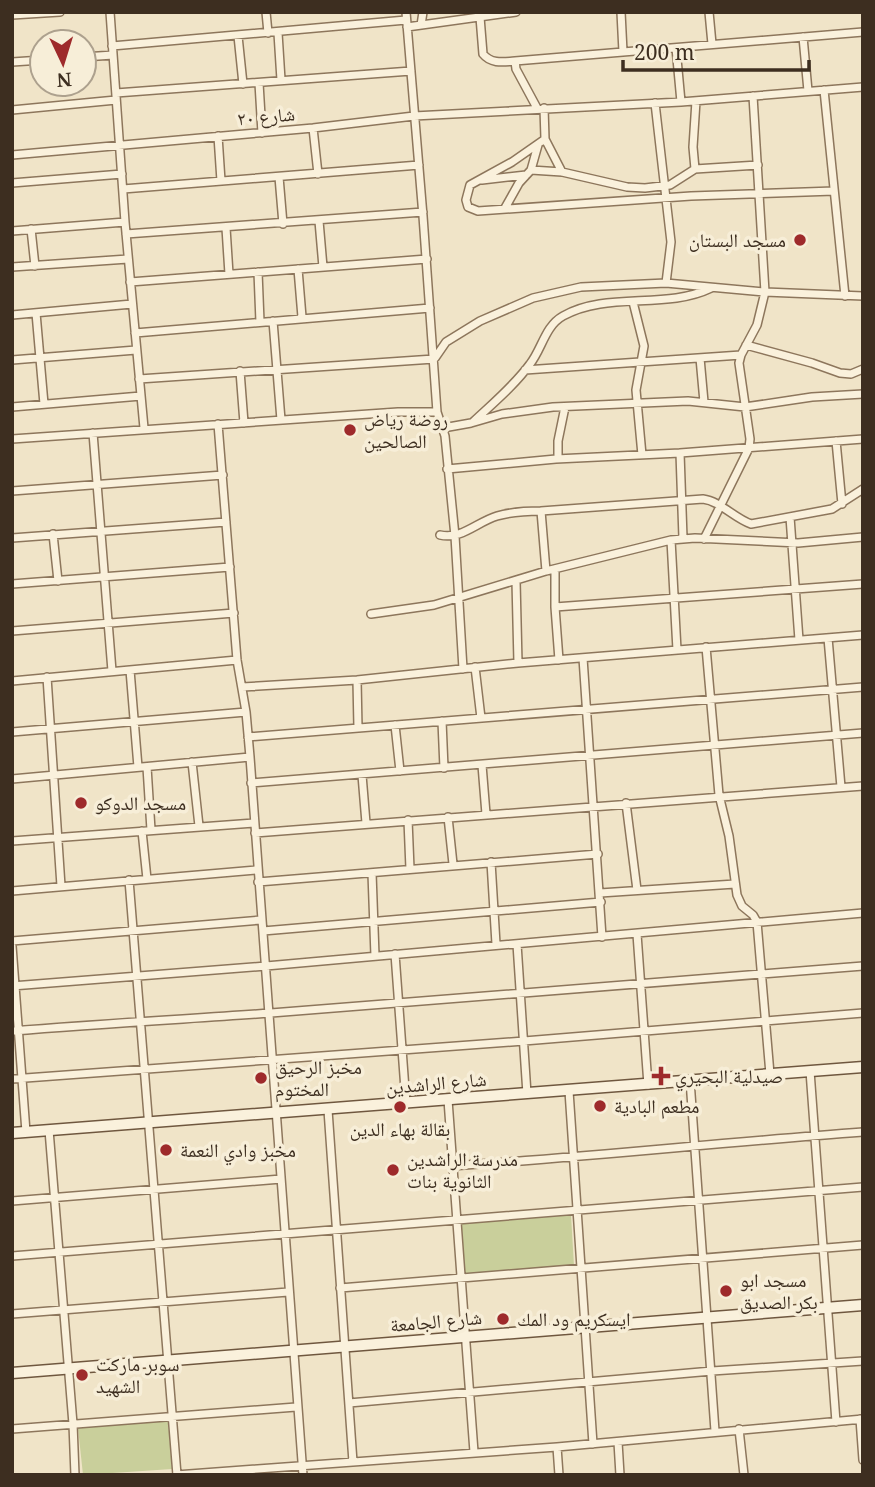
<svg xmlns="http://www.w3.org/2000/svg" width="875" height="1487" viewBox="0 0 875 1487" font-family="'Noto Serif','Noto Naskh Arabic',serif">
<rect width="100%" height="100%" fill="#f0e4c8"/>
<path fill="#c9cf9b" d="M571,1215L574,1266L464,1275L460,1224Z
M168,1420L172,1469L83,1475L78,1428Z"/>
<g fill="none" stroke-linecap="round" stroke-linejoin="round">
<defs>
<path id="street" d="M110,12L125,222L144,428
M266,12L268,33
M406,12L423,216L437,412L445,436L455,536L463,669
M621,12L623,52
M709,12L712,44
M12,15L60,12
M480,17L483,54C491,64 503,62 515,61L516,69L537,108
M421,25L423,12
M407,27L516,12
M278,33L281,80
M238,36L243,84
M803,37L808,91
M112,46L406,20
M676,48L681,102
M84,57L113,55
M515,61L863,32
M12,62L42,60
M259,83L262,133
M824,90L845,296
M116,93L411,71
M655,103L671,242L666,283
M544,108L545,139L562,172
M12,110L116,100
M313,128L318,174
M218,136L221,181
M545,139L512,162L470,185L466,200L468,207L478,211L691,196L834,191
M12,155L313,128L414,116L681,102L863,87
M695,169L693,147L696,101
M531,170L562,172L627,187L645,188L670,185L695,169L758,165
M279,177L283,224
M482,180L526,175
M12,183L122,174
M123,189L419,165
M505,208L519,183L531,170L538,145
M319,221L323,267
M226,228L229,274
M31,229L35,266
M12,231L125,222
M126,234L423,212
M12,267L128,259
M298,269L302,317
M258,272L260,322
M130,282L427,259
M633,302L644,346L636,390L642,455
M36,313L44,404
M12,315L132,304
M273,321L281,420
M135,333L430,308
M746,345L812,363L840,373L851,374L863,369
M435,358L446,342L480,321L533,298L581,287L666,283L765,292L863,296
M700,358L704,402
M12,360L136,350
M525,370L741,355
M240,371L244,423
M139,379L434,359
M12,407L141,396
M473,422C492,404 514,386 530,364C542,349 545,326 563,316C607,291 666,310 711,288
M218,424L237,660L246,712L250,757L303,1475
M443,428L471,423L502,414L553,407L688,401L745,407L812,397L863,394
M93,433L112,671
M12,439L398,412H437
M836,441L842,504
M680,453L863,439
M558,459V441L565,407
M447,469L556,459L680,453L683,538
M12,491L223,475
M541,511L703,499C720,501 734,518 751,524L832,509L863,489
M790,517L799,640
M53,534L58,581
M440,535C461,540 477,522 497,516C511,512 526,511 541,511L546,571
M12,538L226,522
M704,539L749,448L750,439L739,363L741,355L757,325L765,292L753,96
M671,540L677,650
M555,569V607L559,660
M516,581L518,663
M12,584L230,567
M555,607L863,584
M371,614L434,605L546,571L671,540L695,538L798,543L863,537
M12,631L234,613
M828,638L841,787
M706,647L719,795L729,836L737,895L742,906L753,915L757,922L770,1074
M583,658L602,937
M475,667L481,718
M130,670L138,767
M47,677L61,886
M357,680L358,728
M12,681L237,660
M242,687L357,680L518,663L863,635
M442,721L444,768
M395,725L400,771
M12,732L246,712
M248,737C453,720 658,703 863,687
M192,762L199,826
M482,765L486,814
M147,767L151,830
M362,775L366,823
M12,779L250,757
M251,783L863,733
M626,803L637,890
M448,817L453,864
M408,820L410,869
M142,831L147,879
M255,833L863,786
M12,841L254,823
M491,862L496,944
M372,873L375,956
M129,880L177,1475
M258,882L598,854
M12,891L257,870
M600,893L735,884
M263,931L601,902
M637,934L648,1085
M12,941L261,920
M517,944L527,1094
M12,946L26,1132
M395,954L406,1103
M12,986L266,966L863,913
M12,1031C98,1024 185,1019 271,1013C468,997 665,980 863,966
M810,1071L836,1422
M12,1079L524,1041L863,1013
M690,1080L715,1431
M569,1091L593,1444
M448,1100L474,1452
M328,1110L353,1462
M49,1130L73,1424L75,1475
M452,1166C589,1157 726,1142 863,1132
M12,1201L281,1179
M12,1256L863,1187
M340,1288L863,1245
M12,1314L288,1292
M349,1403L712,1371L863,1361
M860,1419L863,1460
M12,1429L296,1407
M739,1429L744,1475
M618,1442L620,1475
M557,1447L559,1475
M176,1475L557,1447L863,1419"/>
<path id="secondary" d="M12,1133L863,1067
M12,1373L863,1305"/>
</defs>
<use href="#street" stroke="#8d765c" stroke-width="10"/>
<use href="#secondary" stroke="#6f573f" stroke-width="13"/>
<use href="#street" stroke="#faf1dc" stroke-width="7"/>
<use href="#secondary" stroke="#faf1dc" stroke-width="10"/>
</g>
<g fill="#9e2a2b" stroke="#f7eed8" stroke-width="2.5">
<circle cx="800" cy="240" r="7"/>
<circle cx="350" cy="430" r="7"/>
<circle cx="81" cy="803" r="7"/>
<path d="M657.5 1065.5h7v7h7v7h-7v7h-7v-7h-7v-7h7z"/>
<circle cx="261" cy="1078" r="7"/>
<circle cx="600" cy="1106" r="7"/>
<circle cx="400" cy="1107" r="7"/>
<circle cx="166" cy="1150" r="7"/>
<circle cx="393" cy="1170" r="7"/>
<circle cx="726" cy="1291" r="7"/>
<circle cx="503" cy="1319" r="7"/>
<circle cx="82" cy="1375" r="7"/>
</g>
<g text-anchor="middle" stroke-width="7" stroke-linejoin="round" paint-order="stroke">
<g font-size="19" fill="#3d2e20" stroke="#f7eed8">
<text transform="translate(266 116) rotate(-5)" y="7">شارع ٢٠</text>
<text transform="translate(436 1083) rotate(-5)" y="7">شارع الراشدين</text>
<text transform="translate(436 1321) rotate(-5)" y="7">شارع الجامعة</text>
</g>
<g font-size="19" fill="#3d2e20" stroke="#f7eed8" text-anchor="start">
<text x="786" y="247" text-anchor="end">مسجد البستان</text>
<text x="364" y="426">روضة رياض<tspan x="364" dy="22">الصالحين</tspan></text>
<text x="95" y="810">مسجد الدوكو</text>
<text x="275" y="1074">مخبز الرحيق<tspan x="275" dy="22">المختوم</tspan></text>
<text x="675" y="1083">صيدلية البحيري</text>
<text x="614" y="1113">مطعم البادية</text>
<text x="400" y="1136" text-anchor="middle">بقالة بهاء الدين</text>
<text x="180" y="1157">مخبز وادي النعمة</text>
<text x="407" y="1166">مدرسة الراشدين<tspan x="407" dy="22">الثانوية بنات</tspan></text>
<text x="740" y="1287">مسجد ابو<tspan x="740" dy="22">بكر الصديق</tspan></text>
<text x="517" y="1326">ايسكريم ود المك</text>
<text x="96" y="1371">سوبر ماركت<tspan x="96" dy="22">الشهيد</tspan></text>
</g>
</g>
<rect width="875" height="1487" fill="none" stroke="#3d2e20" stroke-width="28"/>
<g transform="translate(63 63) rotate(176)"><circle r="33" fill="#f7eed8" stroke="#ada18e" stroke-width="2"/>
<path d="M0-5L12 26L0 18L-12 26Z" fill="#9e2a2b"/>
<text y="-10" font-size="19" font-weight="bold" text-anchor="middle" fill="#3d2e20">N</text>
</g>
<path d="M623 60v10h186v-10" fill="none" stroke="#3d2e20" stroke-width="3.5"/>
<text x="634" y="60" font-size="21" fill="#3d2e20" stroke="#f7eed8" stroke-width="5" paint-order="stroke">200 m</text>
</svg>
